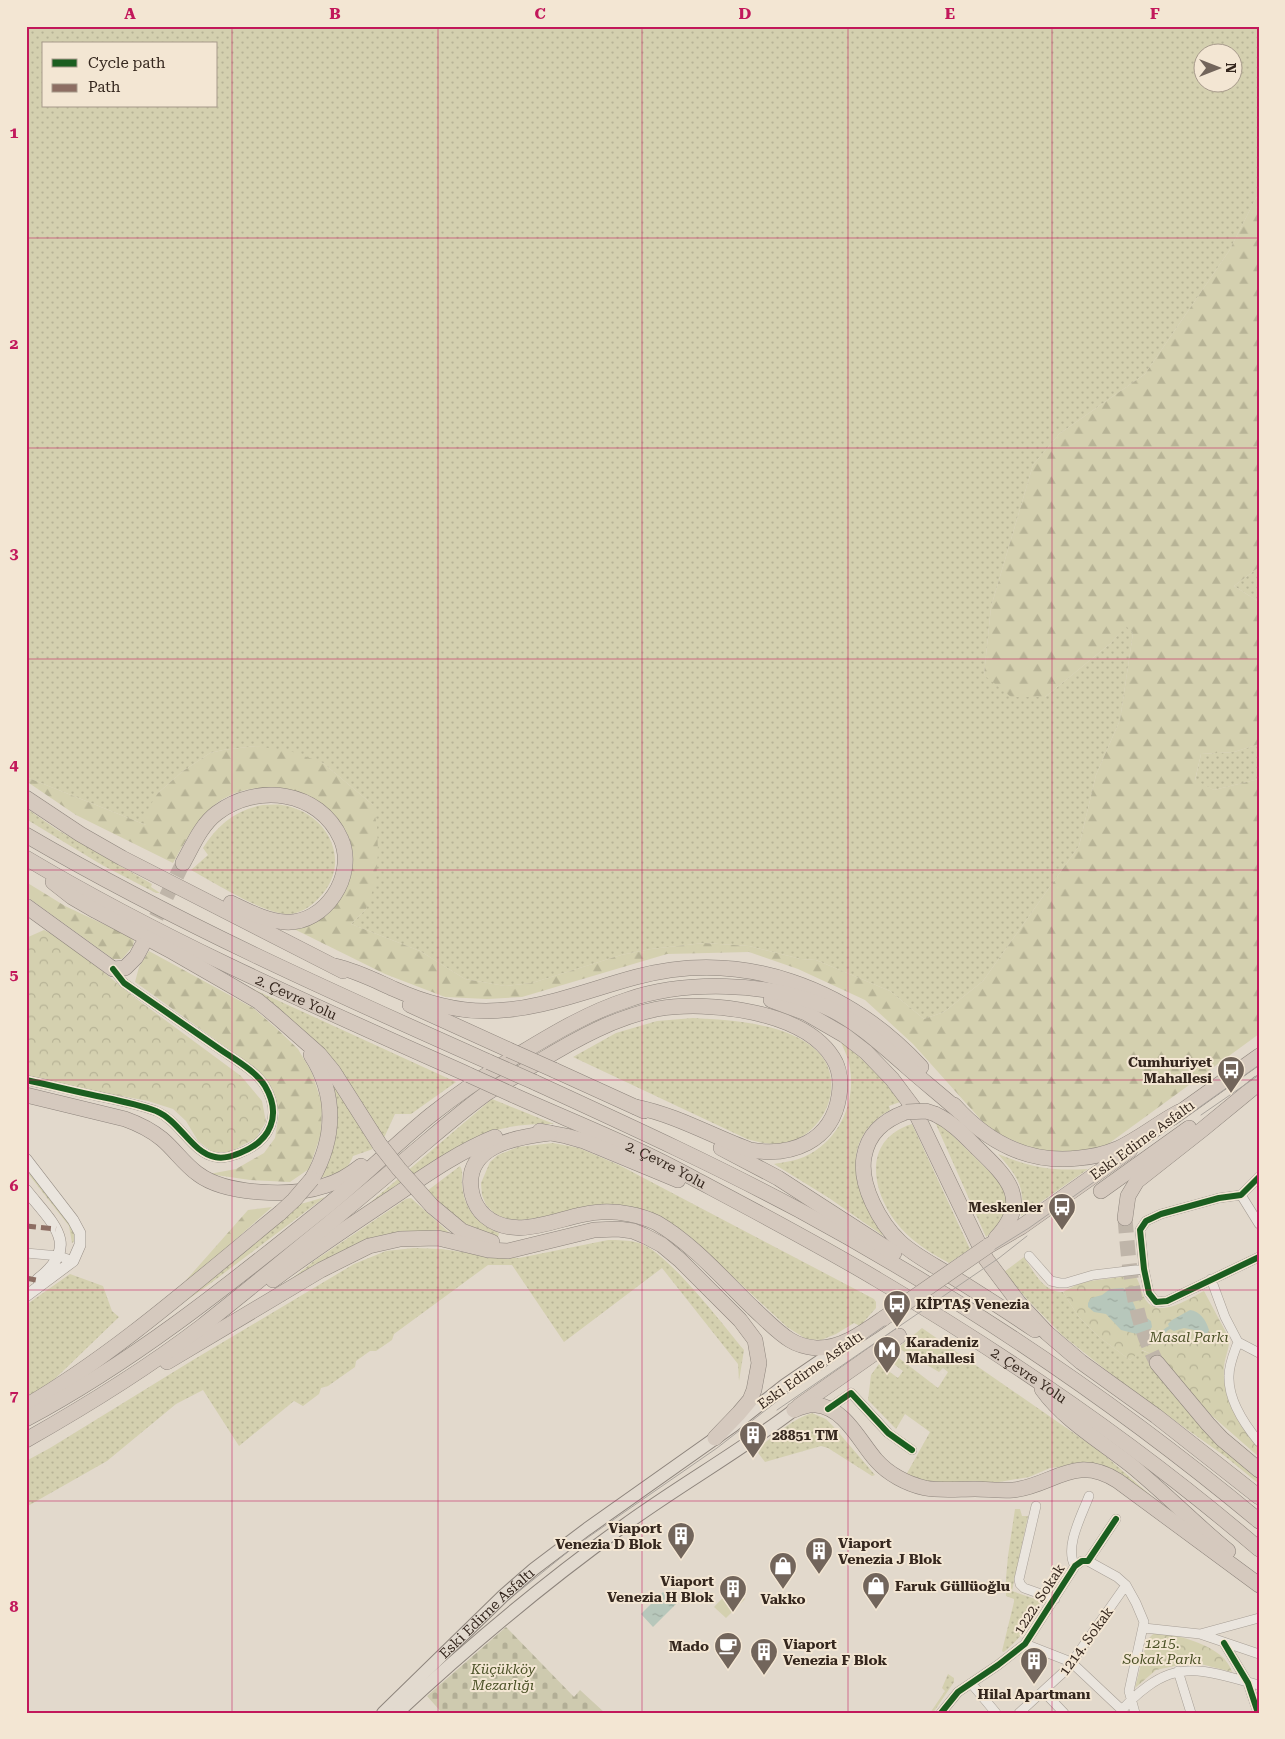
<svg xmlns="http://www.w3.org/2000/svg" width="1285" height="1739" viewBox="0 0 1285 1739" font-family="'Roboto Serif',serif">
<defs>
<pattern id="grass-dots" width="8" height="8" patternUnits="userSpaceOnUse" patternTransform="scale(1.25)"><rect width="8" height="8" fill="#d4d0af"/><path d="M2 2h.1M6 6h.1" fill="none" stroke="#b7b396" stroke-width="1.8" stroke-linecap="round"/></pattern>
<pattern id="forest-firs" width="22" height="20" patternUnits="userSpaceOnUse" patternTransform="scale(1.25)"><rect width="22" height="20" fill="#d4d0af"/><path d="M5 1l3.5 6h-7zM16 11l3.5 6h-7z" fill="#b7b396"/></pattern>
<pattern id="cemetery-stones" width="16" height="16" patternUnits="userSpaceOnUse" patternTransform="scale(1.25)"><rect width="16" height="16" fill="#cecaaf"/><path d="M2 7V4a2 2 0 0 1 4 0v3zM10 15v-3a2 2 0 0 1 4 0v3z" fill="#b2ae96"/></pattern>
<pattern id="park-crowns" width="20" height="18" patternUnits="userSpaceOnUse" patternTransform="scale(1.25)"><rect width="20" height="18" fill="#d4d0af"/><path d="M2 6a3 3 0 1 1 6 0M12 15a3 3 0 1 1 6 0" fill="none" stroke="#b7b396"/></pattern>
<pattern id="water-ripples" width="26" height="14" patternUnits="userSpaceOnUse" patternTransform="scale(1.25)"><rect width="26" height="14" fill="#b7c7bb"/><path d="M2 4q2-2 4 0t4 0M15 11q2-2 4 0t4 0" fill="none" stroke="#9eaba0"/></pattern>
</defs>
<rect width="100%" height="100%" fill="#e2d9cc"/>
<path fill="url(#grass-dots)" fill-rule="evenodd" d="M26,26H1259V192L1229,251L1145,374L1059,434L1033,465L991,607L984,675L1045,697L1111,643L1126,625L1133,633L1120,720L1096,775L1079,846L983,981L944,1012L924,1019L890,991L816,960L801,959L749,946L704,943L651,949L621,955L532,983L505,986L465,979L420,951L351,924L366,909L373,805L323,763L256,746L223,750L210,753L183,771L158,793L146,825L26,777ZM44,44H216V106H44ZM1202,52H1232V82H1202Z
M1259,567V602L1234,586Z
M1259,744V779L1214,790L1195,781L1201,754L1234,752Z
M263,805C269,805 276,804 282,805C329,812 354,864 318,899C310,907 300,914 288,914C264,914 213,882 191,870L208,855L203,848C217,825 237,809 263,805Z
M26,808L56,829L152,884L151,887L160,893H156L102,865L26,819Z
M251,988L456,1082L411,1114H395L383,1140L319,1047L294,1022L251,989Z
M693,1018C731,1020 788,1023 817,1051C848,1081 825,1135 785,1143C772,1145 760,1143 747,1139L573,1057L616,1033L657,1021Z
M841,1042C864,1059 883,1079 900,1102L889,1106L890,1110C865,1124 850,1148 858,1177C863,1193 877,1217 885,1233L882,1235L829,1198L774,1164C784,1162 795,1161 804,1157C838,1142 856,1104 850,1068C849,1059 844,1050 841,1042Z
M332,1082L373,1149L353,1156C347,1173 337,1173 321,1178L330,1159L337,1125Z
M492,1099L554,1124C530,1124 509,1125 487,1133L373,1203L372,1201Z
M935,1122L944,1127L1004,1186L1008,1211L1000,1224L986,1237Z
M912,1124L970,1249L949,1263C929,1252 909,1240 895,1221C870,1187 864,1139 912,1124Z
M553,1143L579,1148L619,1165L874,1299L876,1302V1308L860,1326L854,1323L836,1334L821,1340L806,1339L787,1327L688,1235L665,1219L545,1217L519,1220L505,1219L494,1213L486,1205L482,1195L481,1183L490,1162L498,1155L518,1147Z
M998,1154C1033,1168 1050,1171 1088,1169L1021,1216C1026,1187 1017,1176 998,1154Z
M26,1165L72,1225L77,1239L72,1243L69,1226L26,1171Z
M460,1166C464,1172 461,1178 462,1185C464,1209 477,1224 499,1233L498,1237C462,1226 453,1217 427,1191Z
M325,1197L203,1289L177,1307L301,1204Z
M411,1198L453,1236L366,1240L328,1259L281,1287L314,1261L406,1199Z
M608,1240C618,1240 629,1240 639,1243C667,1251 723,1325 744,1350L739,1381L738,1364L662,1268L564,1342L512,1265H488L394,1334L392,1340L376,1351H370L356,1361L355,1367L328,1386L321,1388L319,1394L303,1406L294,1401L239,1446L203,1390L176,1404L107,1461L26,1507V1461L50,1448L193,1360L354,1264L386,1251L414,1248L442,1249L481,1255L519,1258Z
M1024,1257C1034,1272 1043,1292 1063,1292L1078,1316L1099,1337L1130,1360L1141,1350L1161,1358L1259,1476V1484L1226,1457L1126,1386L1062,1335L1026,1298L1004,1272Z
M70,1274L103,1286L112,1311L119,1317L62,1372L47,1386L26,1397V1305Z
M922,1328L1101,1452L1172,1514L1080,1465L1050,1468L1029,1477L999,1482L947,1483L925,1481L906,1475L930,1432L905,1414L896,1429L868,1400L871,1375L879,1364L898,1378L903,1371L891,1362L895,1355L938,1388L948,1372L943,1368L939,1372L898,1348Z
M812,1413L826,1419L833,1426L875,1475L872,1476L828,1448L821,1446L765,1462L756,1450C772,1437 792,1419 812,1413Z
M1015,1509H1020L1022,1516H1028L1012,1591L1041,1601C1032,1622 1022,1637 1004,1652L1002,1651L1014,1602V1599L1006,1596V1578L1008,1556Z
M948,1674L954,1678V1682L933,1713H930L945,1691L942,1688Z"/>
<path fill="url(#forest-firs)" d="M1259,192V567L1234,586L1259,602V744L1234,752L1201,754L1195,780L1214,790L1259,779V1034L1104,1147L1065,1154L1030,1148L990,1130L913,1044L865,1000L798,969L749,952L667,954L522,997L487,999L445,997L385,974L294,929C302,927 312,924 319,920C331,914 338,903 344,892C386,814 271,756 212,807C194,822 184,844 173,863L76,815L26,781V777L146,825V812L158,793L183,771L210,753L223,750L256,746L293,752L323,763L373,805L377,827L378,851L376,881L366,909L351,924L420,951L465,979L505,986L532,983L621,955L651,949L704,943L749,946L801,959L816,960L890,991L924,1019L944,1012L983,981L1079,846L1096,775L1120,720L1133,633L1126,626L1111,643L1045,697H1011L984,675L991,607L1033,465L1059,434L1145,374L1229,251Z
M26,882L65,906L131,937L134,941L133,946L122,959H113L26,896Z
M149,951L253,1008L276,1028L298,1049L312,1073L322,1104L321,1134L309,1169L290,1182L250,1180L209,1174L236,1169L264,1153L275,1138L279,1113L272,1088L258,1072L234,1053L135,982L139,967Z
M272,1207L172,1296L248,1210Z"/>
<path fill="url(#cemetery-stones)" d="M506,1627L574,1697L580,1690L605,1713H442L427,1696Z"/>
<path fill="url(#park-crowns)" d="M44,930L67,942L134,997L241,1076L262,1101L266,1122L256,1138L230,1152H212L198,1141L186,1121L173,1109L148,1101L26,1078V938Z
M1129,1276L1136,1277C1140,1283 1141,1292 1145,1299C1158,1320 1188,1299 1204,1291L1229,1338C1230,1349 1224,1358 1224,1369C1222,1394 1240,1430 1259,1446V1457L1211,1415L1161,1358L1142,1350L1130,1360L1099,1337L1078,1316L1063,1292L1082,1282Z
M1154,1633C1178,1634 1225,1646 1232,1672L1193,1662L1156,1670L1135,1688L1147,1640Z"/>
<path fill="#d4d0af" d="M733,1587L745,1599L726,1618L714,1607Z
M1155 1651a8 8 0 1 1 16 0a8 8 0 1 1-16 0Z"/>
<path fill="url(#water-ripples)" d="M1123,1288L1129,1292L1137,1312L1151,1321L1152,1327L1146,1335L1151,1340C1157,1339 1162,1329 1169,1326L1168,1324L1172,1320L1190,1310C1200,1311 1206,1320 1209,1330L1207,1334L1210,1337V1340L1206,1341L1200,1331L1184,1328L1174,1331L1170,1329C1163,1333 1159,1342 1150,1343L1141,1335L1121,1330L1106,1314L1094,1312L1088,1307V1303L1091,1298L1102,1295L1110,1289Z
M663,1592L676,1604L653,1627L641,1614Z"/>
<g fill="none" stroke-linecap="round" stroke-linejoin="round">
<path stroke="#bfb5a9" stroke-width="15" stroke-dasharray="15 8" stroke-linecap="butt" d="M146,938L183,863
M1125,1218C1129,1267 1133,1319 1157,1363"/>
<defs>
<path id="street" d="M26,1080C50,1085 73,1091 97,1096C116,1100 137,1104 156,1111C180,1121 192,1153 215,1157C224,1159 232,1156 240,1153C271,1141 282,1115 265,1086C257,1072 234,1059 221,1050C189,1028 156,1005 124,983L113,969
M1259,1177L1241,1195L1219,1198L1161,1214L1146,1221L1140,1230L1144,1269L1149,1293L1156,1302L1167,1301L1259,1257
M1241,1195L1259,1224
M26,1253L59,1256L73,1261
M1029,1256L1051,1281L1060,1283H1066L1093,1275L1144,1269
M1211,1279L1225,1317L1238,1342L1259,1353
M1238,1342C1234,1353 1229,1364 1229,1376C1228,1399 1245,1425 1259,1442
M828,1409L851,1393L888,1433L912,1450
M1036,1506L1019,1579L1020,1584L1024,1588L1055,1599
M1088,1561L1117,1577L1126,1585L1136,1603L1144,1622L1129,1691L1135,1713
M1075,1566C1064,1547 1082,1515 1089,1496
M1144,1628L1200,1634L1259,1654
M1200,1634L1259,1618
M1224,1643L1248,1683L1258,1713
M1025,1644L1071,1662L1122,1710
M1178,1671L1191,1713
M971,1683L996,1713
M1044,1692L1064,1713
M941,1713L958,1692L998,1665L1025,1644L1075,1566L1082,1561H1088L1116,1519
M1019,1713L1067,1669L1126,1585
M1120,1713C1128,1702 1137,1694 1148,1686C1185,1658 1219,1675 1259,1685"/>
<path id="secondary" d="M26,1159L73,1220L80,1233V1245L73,1261L26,1296
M26,1190C52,1223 82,1245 38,1279"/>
<g id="primary">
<path id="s1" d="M383,1713L503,1596L534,1569L587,1529L734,1425L785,1385L845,1344"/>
<path d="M397,1713C468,1647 543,1584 622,1527C678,1486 739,1452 794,1410"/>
</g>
<g id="highway">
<path d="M26,798L80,834L122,858L343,971"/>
<path d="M26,835C175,922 332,992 489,1062"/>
<path id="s2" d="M26,858C167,942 319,1008 469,1075"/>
<path d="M183,863C193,845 201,825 217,813C257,783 319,790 341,839C357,875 325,925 285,922C266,921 248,911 231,903"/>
<path d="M53,882L72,897L96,911L173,952L227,983L258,1001L276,1016L319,1054L333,1071L380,1145"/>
<path d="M26,906L113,969L125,968L136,957L142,946"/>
<path d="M335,966C357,971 374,980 394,989C423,1002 454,1011 486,1011C538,1011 587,990 636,977C743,948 848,988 921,1067"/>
<path d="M771,1000L806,1013L844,1035L866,1052L892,1079L913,1107L986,1259L1019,1303L1047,1333L1081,1362L1156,1416L1259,1497"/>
<path d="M410,1005L509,1050"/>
<path d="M311,1055C337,1095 335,1139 312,1179"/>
<path d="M554,1070L644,1111"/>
<path d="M534,1082C623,1123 713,1164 799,1210C963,1299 1116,1402 1259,1521"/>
<path d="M26,1095L125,1119C139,1124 151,1130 162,1139C175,1150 184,1164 198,1174C226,1195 292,1197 324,1186C338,1182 350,1175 361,1166"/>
<path id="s3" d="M513,1095C573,1122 635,1146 693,1178C755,1211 818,1244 878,1280C1012,1359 1141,1448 1259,1549"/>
<path d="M954,1105C987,1142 1029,1164 1079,1158C1092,1157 1105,1154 1117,1149C1139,1139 1158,1123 1179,1112"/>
<path d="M906,1112C884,1120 868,1133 864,1157C859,1185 880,1223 900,1242C914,1255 932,1264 948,1274C977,1292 1007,1311 1035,1330"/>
<path d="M935,1114C952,1122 964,1135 977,1148C1007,1177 1032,1200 996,1238"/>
<path d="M1172,1118L1259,1056"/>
<path d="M540,1131L566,1136L584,1141L678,1180"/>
<path d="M550,1133C516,1137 461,1146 472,1194C474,1202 478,1210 485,1216C518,1244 564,1213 601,1212C619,1211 641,1215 657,1223C693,1244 723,1279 753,1308C765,1319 777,1332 790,1340C798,1345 806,1347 816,1348C841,1349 864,1332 884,1318"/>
<path d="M721,1148L778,1178L894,1253"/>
<path d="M1101,1191L1189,1128"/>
<path d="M432,1206L462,1231L492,1242"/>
<path d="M1125,1218L1128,1196L1137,1181L1203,1129L1259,1083"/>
<path d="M988,1246L1021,1227L1130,1150"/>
<path d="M273,1280C313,1250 354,1223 396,1195C427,1174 460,1151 495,1137"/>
<path d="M167,1362L321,1270L369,1246L400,1239L438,1238L488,1250L508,1251L594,1230L618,1229L633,1231L645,1236L662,1245L680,1260L740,1320L755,1340L759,1363L754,1390L750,1400L739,1413L715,1438"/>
<path d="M1157,1363L1208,1424L1222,1439L1259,1470"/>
<path d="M1042,1389C1065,1421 1102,1442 1132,1466C1165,1493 1195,1524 1228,1551"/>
<path d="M26,1406C118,1352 198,1280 280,1213"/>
<path d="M799,1406L899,1336"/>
<path d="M794,1410C801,1407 808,1404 816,1405C844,1407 860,1442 876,1460C888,1474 907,1484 925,1488C941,1491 959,1489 975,1489C987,1489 1000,1491 1013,1490C1053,1486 1074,1453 1118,1481L1259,1585"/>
<path d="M26,1419C131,1363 225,1288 317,1214C357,1183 392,1147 431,1115C460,1092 491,1071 523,1052C556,1032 590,1012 627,1000C685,980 768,982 824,1006C855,1020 880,1043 905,1065C923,1081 942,1096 960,1112"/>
<path d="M26,1440C86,1406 146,1369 201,1327C243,1294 285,1259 327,1225C360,1198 393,1170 426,1142C446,1125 466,1108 487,1093C504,1082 523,1072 540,1061C576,1039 616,1017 657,1009C708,1000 804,1011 833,1058C840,1069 841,1084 839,1096C832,1142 791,1157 750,1150C712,1136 676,1115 636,1107"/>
</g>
</defs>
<use href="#street" stroke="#a79f96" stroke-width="10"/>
<use href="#secondary" stroke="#978e85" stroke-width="12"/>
<use href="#primary" stroke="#8d847c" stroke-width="14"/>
<use href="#highway" stroke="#8d847c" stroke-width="16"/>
<use href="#street" stroke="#eae5de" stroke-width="9"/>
<use href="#secondary" stroke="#eae5de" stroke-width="11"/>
<use href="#primary" stroke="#e2dacf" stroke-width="12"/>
<use href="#highway" stroke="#d5c9be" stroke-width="15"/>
<path stroke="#aaa49d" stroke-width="1" d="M1201,1115L1259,1075
M777,1410L999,1258L1027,1236
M518,1592L574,1547L717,1448L785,1395L992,1251L1029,1228L1259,1065"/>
<defs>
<path id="highway-bridge" d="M509,1050L554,1070
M489,1062L534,1082
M469,1075L513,1095
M906,1112L926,1111L935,1114
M380,1145L399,1169L432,1206
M280,1213L294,1200L312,1179
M884,1318L988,1246"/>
</defs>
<use href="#highway-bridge" stroke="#8d847c" stroke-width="16" stroke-linecap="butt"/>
<use href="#highway-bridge" stroke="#d5c9be" stroke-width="15"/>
<path stroke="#8d6e63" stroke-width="5" stroke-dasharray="10 5" stroke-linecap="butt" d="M26,1226L56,1229
M26,1278L36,1280"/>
<defs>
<path id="cycleway" d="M26,1080C50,1085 73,1091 97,1096C116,1100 137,1104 156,1111C180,1121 192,1153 215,1157C224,1159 232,1156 240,1153C271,1141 282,1115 265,1086C257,1072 234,1059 221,1050C189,1028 156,1005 124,983L113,969
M1259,1177L1241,1195L1219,1198L1161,1214L1146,1221L1140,1230L1144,1269L1149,1293L1156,1302L1167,1301L1259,1257
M828,1409L851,1393L888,1433L912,1450
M1224,1643L1248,1683L1258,1713
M941,1713L958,1692L998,1665L1025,1644L1075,1566L1082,1561H1088L1116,1519"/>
</defs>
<use href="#cycleway" stroke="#f3e6d3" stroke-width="9"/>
<use href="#cycleway" stroke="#1b5e20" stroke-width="6"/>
</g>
<path fill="none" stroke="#c2185b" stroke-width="1" stroke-opacity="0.55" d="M232,26V1713M438,26V1713M642,26V1713M848,26V1713M1052,26V1713M26,238H1259M26,448H1259M26,659H1259M26,870H1259M26,1080H1259M26,1290H1259M26,1501H1259"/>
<defs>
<symbol id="bus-pin" viewBox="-11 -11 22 30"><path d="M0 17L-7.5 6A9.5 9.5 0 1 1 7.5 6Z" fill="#72655b" stroke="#f3e6d3"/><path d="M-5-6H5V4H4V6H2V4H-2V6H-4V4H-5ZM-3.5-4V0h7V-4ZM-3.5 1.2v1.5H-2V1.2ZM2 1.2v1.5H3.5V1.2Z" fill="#fff"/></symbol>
<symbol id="metro-pin" viewBox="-11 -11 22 30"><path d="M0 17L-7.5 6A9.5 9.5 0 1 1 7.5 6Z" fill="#72655b" stroke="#f3e6d3"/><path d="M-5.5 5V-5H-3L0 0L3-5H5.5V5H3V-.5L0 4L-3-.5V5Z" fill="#fff"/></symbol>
<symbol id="building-pin" viewBox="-11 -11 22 30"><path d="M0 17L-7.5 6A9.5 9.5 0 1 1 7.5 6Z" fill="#72655b" stroke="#f3e6d3"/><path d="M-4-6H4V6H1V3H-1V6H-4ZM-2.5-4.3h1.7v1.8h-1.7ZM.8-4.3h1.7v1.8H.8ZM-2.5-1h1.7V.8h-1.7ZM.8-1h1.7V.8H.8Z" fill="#fff"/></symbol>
<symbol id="shop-pin" viewBox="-11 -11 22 30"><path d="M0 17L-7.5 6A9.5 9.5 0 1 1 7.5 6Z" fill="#72655b" stroke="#f3e6d3"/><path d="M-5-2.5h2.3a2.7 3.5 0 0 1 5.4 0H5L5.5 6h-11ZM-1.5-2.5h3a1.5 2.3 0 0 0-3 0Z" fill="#fff"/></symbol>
<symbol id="cafe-pin" viewBox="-11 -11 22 30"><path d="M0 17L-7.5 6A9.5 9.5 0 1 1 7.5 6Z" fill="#72655b" stroke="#f3e6d3"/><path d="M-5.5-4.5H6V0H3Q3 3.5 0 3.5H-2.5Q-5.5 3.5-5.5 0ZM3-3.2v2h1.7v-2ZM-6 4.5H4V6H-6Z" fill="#fff"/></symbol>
</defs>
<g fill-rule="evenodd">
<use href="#bus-pin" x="1215" y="1054" width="32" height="43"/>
<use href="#bus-pin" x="1046" y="1191" width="32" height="43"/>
<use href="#bus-pin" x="881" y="1288" width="32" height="43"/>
<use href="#metro-pin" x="871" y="1334" width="32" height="43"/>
<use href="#building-pin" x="737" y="1419" width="32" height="43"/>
<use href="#building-pin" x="665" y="1520" width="32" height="43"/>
<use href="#building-pin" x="803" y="1535" width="32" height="43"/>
<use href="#shop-pin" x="767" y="1550" width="32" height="43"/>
<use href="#shop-pin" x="860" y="1570" width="32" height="43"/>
<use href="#building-pin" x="717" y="1573" width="32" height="43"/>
<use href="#cafe-pin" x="712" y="1630" width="32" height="43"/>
<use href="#building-pin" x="748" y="1636" width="32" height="43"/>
<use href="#building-pin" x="1018" y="1645" width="32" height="43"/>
</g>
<g text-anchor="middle" stroke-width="4" stroke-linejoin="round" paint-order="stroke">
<g font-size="14" fill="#35271e" stroke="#f3e6d3">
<text dy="5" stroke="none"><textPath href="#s2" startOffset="304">2. Çevre Yolu</textPath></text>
<text transform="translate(1142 1140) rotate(-36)" y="5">Eski Edirne Asfaltı</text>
<text dy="5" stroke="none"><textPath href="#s3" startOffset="168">2. Çevre Yolu</textPath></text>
<text transform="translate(810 1370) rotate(-35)" y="5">Eski Edirne Asfaltı</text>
<text dy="5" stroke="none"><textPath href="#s3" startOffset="588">2. Çevre Yolu</textPath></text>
<text transform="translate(1039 1599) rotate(-57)" y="5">1222. Sokak</text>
<text dy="5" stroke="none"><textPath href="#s1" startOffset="144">Eski Edirne Asfaltı</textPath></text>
<text transform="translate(1086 1641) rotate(-54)" y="5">1214. Sokak</text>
</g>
<g font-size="14" font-weight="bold" fill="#35271e" stroke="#f3e6d3" text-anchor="start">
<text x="1212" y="1067" text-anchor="end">Cumhuriyet<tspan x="1212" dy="16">Mahallesi</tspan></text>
<text x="1043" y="1212" text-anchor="end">Meskenler</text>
<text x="916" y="1309">KİPTAŞ Venezia</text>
<text x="906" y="1347">Karadeniz<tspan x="906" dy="16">Mahallesi</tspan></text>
<text x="772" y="1440">28851 TM</text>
<text x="662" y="1533" text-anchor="end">Viaport<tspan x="662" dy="16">Venezia D Blok</tspan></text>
<text x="838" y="1548">Viaport<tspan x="838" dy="16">Venezia J Blok</tspan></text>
<text x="714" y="1586" text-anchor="end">Viaport<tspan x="714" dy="16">Venezia H Blok</tspan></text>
<text x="895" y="1591">Faruk Güllüoğlu</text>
<text x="783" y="1604" text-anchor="middle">Vakko</text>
<text x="783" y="1649">Viaport<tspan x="783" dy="16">Venezia F Blok</tspan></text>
<text x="709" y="1651" text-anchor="end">Mado</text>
<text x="1034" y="1699" text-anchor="middle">Hilal Apartmanı</text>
</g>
<g font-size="14" font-style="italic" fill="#4b5126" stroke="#f3e6d3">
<text x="1189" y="1342">Masal Parkı</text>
<text x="1162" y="1648">1215.<tspan x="1162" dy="16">Sokak Parkı</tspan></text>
<text x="503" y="1674">Küçükköy<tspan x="503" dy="16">Mezarlığı</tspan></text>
</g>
</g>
<rect width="1285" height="1739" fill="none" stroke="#f3e6d3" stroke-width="55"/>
<rect x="42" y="42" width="175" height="65" fill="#f3e6d3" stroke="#a79a8b"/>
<rect x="52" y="59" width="25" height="8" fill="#1b5e20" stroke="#a79a8b"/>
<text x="88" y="68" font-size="15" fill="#35271e">Cycle path</text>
<rect x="52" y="84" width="25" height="8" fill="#8d6e63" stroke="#a79a8b"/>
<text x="88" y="92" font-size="15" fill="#35271e">Path</text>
<g transform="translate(1218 68) rotate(90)"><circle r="24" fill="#f3e6d3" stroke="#a79a8b"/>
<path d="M0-4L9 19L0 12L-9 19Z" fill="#72655b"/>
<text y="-8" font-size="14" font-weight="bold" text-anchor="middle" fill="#35271e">N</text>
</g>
<rect x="28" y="28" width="1230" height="1684" fill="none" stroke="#c2185b" stroke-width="2"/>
<g font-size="16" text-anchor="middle" font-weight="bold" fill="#c2185b">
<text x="130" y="19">A</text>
<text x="335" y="19">B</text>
<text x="540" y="19">C</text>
<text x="745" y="19">D</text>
<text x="950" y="19">E</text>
<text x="1155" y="19">F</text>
<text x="14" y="138">1</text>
<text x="14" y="349">2</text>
<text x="14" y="559">3</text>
<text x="14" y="770">4</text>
<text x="14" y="980">5</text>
<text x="14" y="1191">6</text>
<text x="14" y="1401">7</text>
<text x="14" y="1612">8</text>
</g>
</svg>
